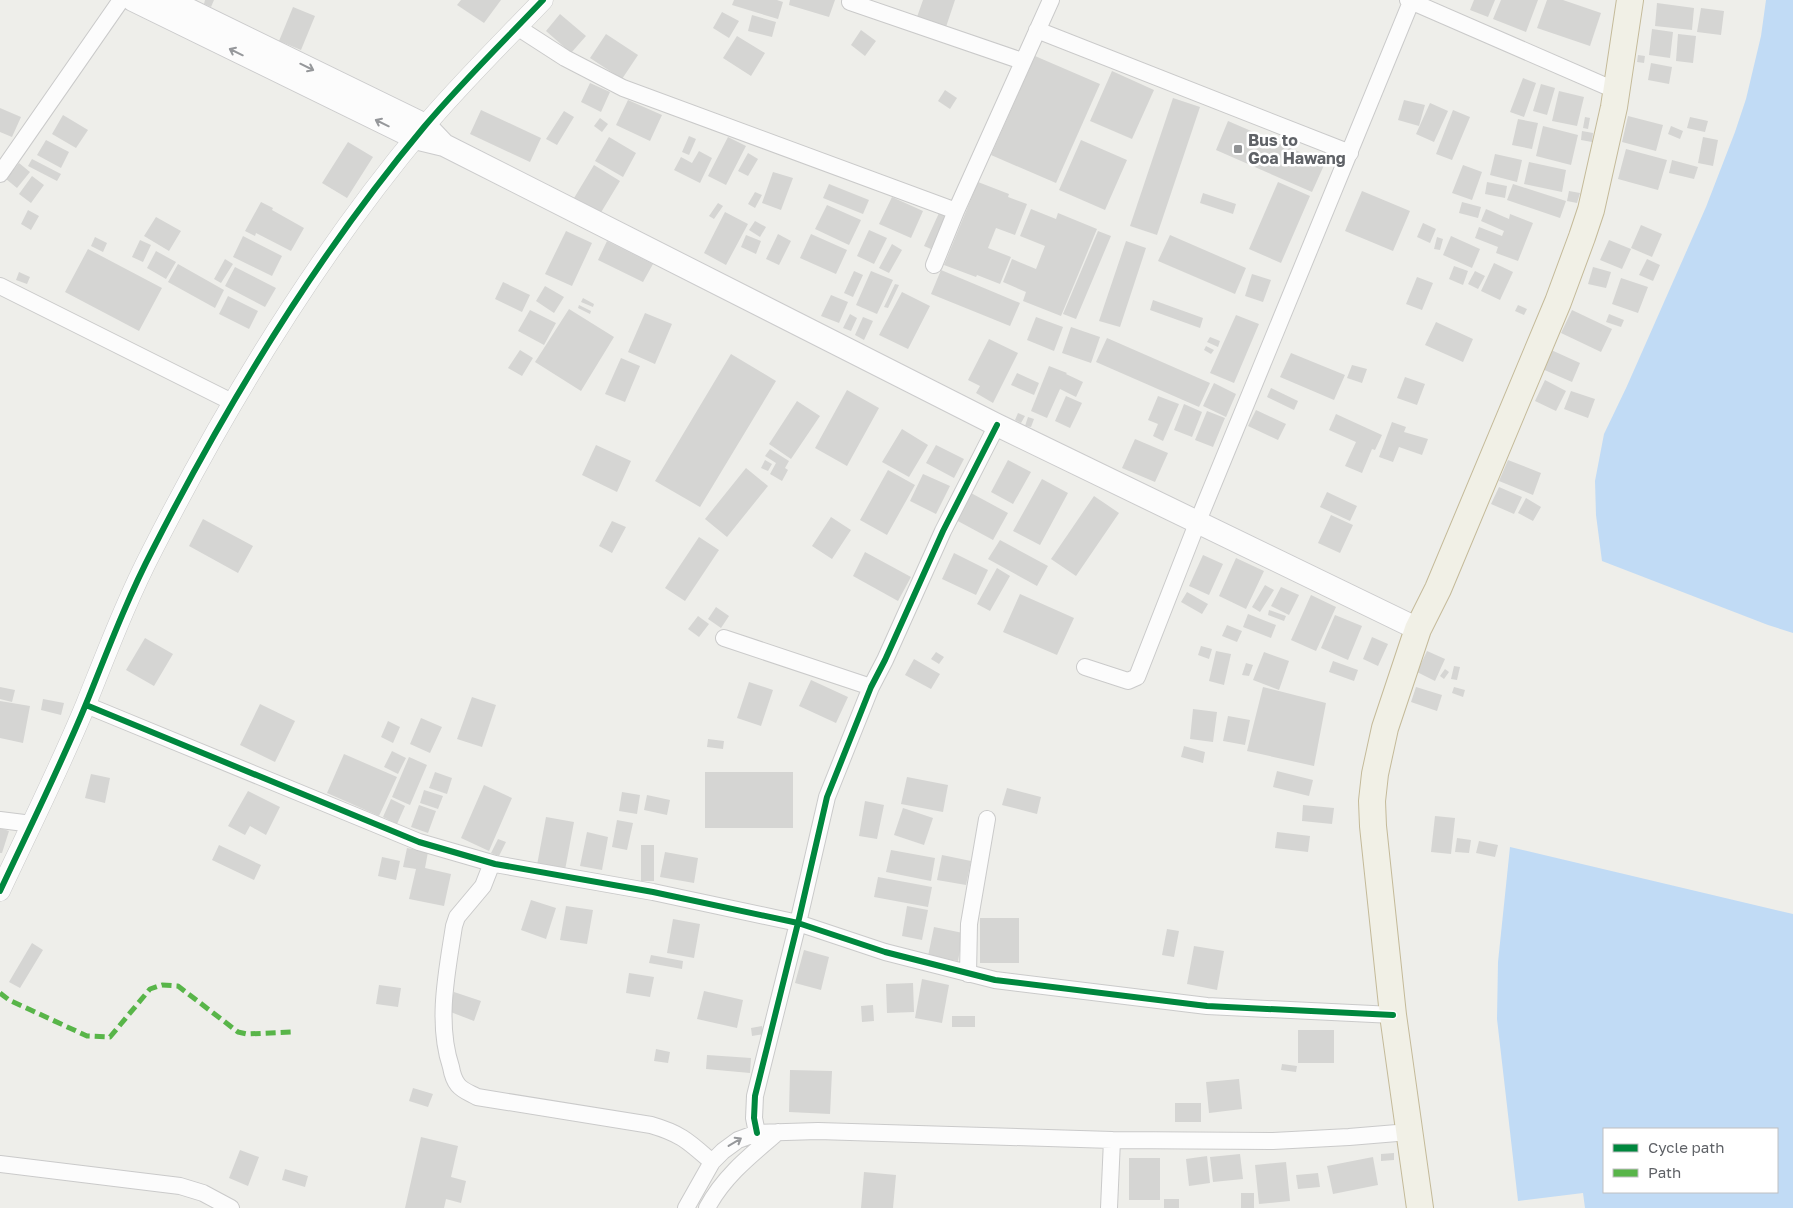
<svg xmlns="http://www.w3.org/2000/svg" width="1793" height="1208" viewBox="0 0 1793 1208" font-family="'Golos Text',sans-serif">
<rect width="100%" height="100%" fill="#eeeeea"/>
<path fill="#c1dbf5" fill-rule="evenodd" d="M1766,0H1793V633L1768,625L1602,561L1596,515L1595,481L1604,434L1627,386L1706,207L1735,132L1746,99L1761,36Z
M1510,847L1793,914V1208H1585L1583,1193L1518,1201L1497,1019L1498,962ZM1777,1129V1192H1604V1129Z"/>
<path fill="#d5d5d3" d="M205,0H214L211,7L204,4Z
M461,0H501L484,23L457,5Z
M734,0H777L783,2L778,19L732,5Z
M790,0H835L829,17L789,5Z
M923,0H955L946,27L917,17Z
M1474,0H1495L1488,17L1470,10Z
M1501,0H1538L1526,32L1493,19Z
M1547,0H1563L1601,13L1590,46L1537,28Z
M1657,3L1694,8L1692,30L1655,26Z
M293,7L315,16L301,50L279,41Z
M1701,8L1724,11L1721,35L1697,32Z
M722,12L739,21L729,38L713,28Z
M560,14L586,36L571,53L546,31Z
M752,15L776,22L772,37L748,31Z
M1652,29L1673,32L1670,58L1649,55Z
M861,30L876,41L865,56L851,45Z
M606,34L638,55L622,79L590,58Z
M1678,34L1696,36L1693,63L1676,61Z
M737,36L765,53L751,76L723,58Z
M1638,55L1645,56L1644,63L1637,62Z
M1035,56L1100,84L1056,183L991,155Z
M1651,63L1672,67L1669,84L1648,80Z
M1112,71L1154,90L1132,139L1090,121Z
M1523,78L1536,83L1524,117L1510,112Z
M590,83L610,92L601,112L581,102Z
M1541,84L1555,88L1547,115L1533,111Z
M945,90L957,98L950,109L938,101Z
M1559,91L1584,97L1577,126L1552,121Z
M1173,98L1200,107L1157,235L1130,226Z
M628,100L662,115L650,141L616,125Z
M1404,100L1425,105L1419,126L1398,120Z
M1430,103L1448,111L1434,142L1416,134Z
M0,108L21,117L12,137L0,132Z
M481,110L541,138L530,162L470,134Z
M1453,110L1470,117L1452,160L1436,154Z
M564,111L574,117L557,145L546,139Z
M63,115L88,130L76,148L52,134Z
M1628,116L1663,125L1656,151L1622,142Z
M1585,117L1590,118L1588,129L1583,128Z
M1690,117L1708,121L1705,132L1687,128Z
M600,118L608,124L602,132L594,126Z
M1518,119L1538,123L1532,149L1512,145Z
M1228,121L1325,163L1312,192L1216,150Z
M1543,126L1578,135L1571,165L1536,156Z
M1671,126L1683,131L1680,139L1668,134Z
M1582,131L1593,133L1592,142L1581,140Z
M689,136L696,139L689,155L682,152Z
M609,137L636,153L623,177L595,161Z
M728,137L746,146L726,185L708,176Z
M1703,137L1718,140L1713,166L1698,163Z
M46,140L69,152L61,168L37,155Z
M1081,140L1127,160L1105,210L1059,190Z
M348,142L373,157L347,198L322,183Z
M1626,149L1667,160L1658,190L1618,179Z
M699,151L712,158L700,183L674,170L681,157L692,163Z
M748,153L758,159L748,176L738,171Z
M1495,154L1522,160L1517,182L1490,175Z
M32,159L61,174L57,181L28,166Z
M1672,160L1698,167L1694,179L1669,173Z
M1529,162L1566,170L1562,192L1524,184Z
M19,163L30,172L17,188L6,179Z
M594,165L620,181L597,219L571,203Z
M1463,165L1482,172L1472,200L1452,193Z
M773,172L793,178L781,210L762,203Z
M32,176L44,185L31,203L19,194Z
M978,182L1009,194L1008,197L1027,204L1015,235L996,228L988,248L1011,257L1000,284L977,275L976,277L944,265Z
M1278,182L1310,196L1281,263L1249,249Z
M1487,182L1507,186L1505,198L1485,194Z
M829,184L869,200L863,214L823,198Z
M1513,184L1566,201L1560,218L1507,200Z
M1362,191L1410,211L1393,251L1345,231Z
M1569,191L1580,193L1577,203L1567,201Z
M755,192L762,195L755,208L748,204Z
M1203,193L1236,204L1233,214L1200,203Z
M892,197L923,211L911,238L879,224Z
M261,202L273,208L272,210L304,228L291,251L256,233L255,236L245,231Z
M1462,202L1481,207L1478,218L1459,213Z
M718,203L723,206L714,219L709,216Z
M827,205L861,220L849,245L815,229Z
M1031,209L1056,219L1058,213L1097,229L1061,316L1023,301L1026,292L1003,282L1012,259L1036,269L1045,246L1020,236Z
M1486,209L1509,219L1510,214L1533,223L1518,261L1496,253L1498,247L1475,238L1479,227L1502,236L1504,231L1481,221Z
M28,210L39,216L31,230L21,224Z
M725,212L748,224L726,265L704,253Z
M939,213L946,216L931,249L924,246Z
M156,217L181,231L169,251L144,236Z
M755,221L766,227L760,237L749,230Z
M1423,223L1436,229L1430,243L1417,237Z
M1641,225L1662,234L1652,257L1631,248Z
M869,230L887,238L874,264L857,256Z
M566,231L592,243L572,286L545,274Z
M1098,231L1111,236L1076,319L1063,314Z
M778,234L791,241L779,265L766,259Z
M811,234L847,250L836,274L800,258Z
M746,235L761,241L756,254L741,247Z
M1170,235L1246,268L1235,294L1158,261Z
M243,236L282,256L272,276L233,257Z
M1451,236L1480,249L1472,268L1443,255Z
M95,237L107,243L103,252L91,246Z
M1437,237L1443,239L1440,250L1434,249Z
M140,240L151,245L143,262L132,257Z
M1609,240L1631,249L1622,269L1600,260Z
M607,241L653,264L643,282L598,260Z
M1126,241L1146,248L1120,327L1099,321Z
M892,244L902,250L889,273L879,268Z
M88,249L162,288L139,331L65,292Z
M156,251L176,262L166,279L147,268Z
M225,259L233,264L221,283L214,279Z
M1647,259L1660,265L1653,281L1639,275Z
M1494,263L1513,272L1500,300L1481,291Z
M178,264L224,290L215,308L168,282Z
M1454,266L1468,271L1463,285L1449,279Z
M235,267L276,288L265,307L225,286Z
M1593,267L1611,272L1606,288L1588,284Z
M941,270L1020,303L1010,326L931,294Z
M854,271L863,275L853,297L844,293Z
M871,271L893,280L877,314L856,305Z
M1475,271L1485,276L1478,289L1468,284Z
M19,272L30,277L27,284L16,280Z
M1252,274L1271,280L1263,302L1245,296Z
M1417,277L1433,283L1422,310L1406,304Z
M1621,278L1648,287L1638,313L1612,304Z
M503,282L530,295L522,312L495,299Z
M895,284L899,285L888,308L884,307Z
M545,286L564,297L554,313L536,301Z
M902,292L930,306L908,349L879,335Z
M831,295L848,302L839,323L821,316Z
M228,296L258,311L249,329L219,314Z
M583,298L594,304L593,307L581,302Z
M1153,300L1203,318L1200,328L1150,310Z
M579,305L591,311L590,314L578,308Z
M1518,305L1527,309L1524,315L1515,311Z
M569,309L614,337L581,391L535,362Z
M530,310L556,323L544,345L518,331Z
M1572,310L1612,329L1601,352L1561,333Z
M645,313L672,324L655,364L628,352Z
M850,314L857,318L851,331L843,328Z
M1609,314L1624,320L1621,327L1606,322Z
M1236,315L1259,324L1234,383L1210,373Z
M863,317L873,321L864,340L855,335Z
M1036,317L1063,327L1054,351L1027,340Z
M1436,322L1473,339L1463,362L1425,345Z
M1071,327L1100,337L1091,363L1062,353Z
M1210,337L1220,341L1218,347L1207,342Z
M1107,338L1210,383L1199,407L1096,362Z
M989,339L1018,353L993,403L976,393L980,386L968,380Z
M1206,346L1214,350L1211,354L1204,350Z
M1549,349L1580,363L1572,382L1540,368Z
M520,350L533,358L522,376L508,368Z
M1291,353L1345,375L1334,400L1280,377Z
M731,354L776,381L700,507L655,481Z
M621,358L640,366L625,402L605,394Z
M1352,365L1367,369L1362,383L1347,378Z
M1049,366L1067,373L1066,374L1083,382L1076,397L1060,389L1047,418L1031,411Z
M1017,373L1039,383L1034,395L1011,385Z
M1405,377L1425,384L1417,405L1397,398Z
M1545,380L1566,391L1556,411L1535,401Z
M1214,383L1236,394L1226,417L1203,406Z
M1271,388L1298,401L1294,410L1267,397Z
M847,390L879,408L847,466L815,448Z
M1571,391L1595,399L1588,418L1564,409Z
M1066,396L1082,403L1070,428L1055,421Z
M1158,396L1179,404L1163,441L1153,436L1158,424L1148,420Z
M797,401L820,416L791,459L769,444Z
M1184,404L1202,412L1192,437L1174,430Z
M1256,410L1286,424L1278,440L1248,426Z
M1207,411L1225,418L1213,447L1195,440Z
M1018,413L1025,416L1021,423L1015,420Z
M1336,414L1382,435L1375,450L1372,449L1362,473L1345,466L1356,442L1329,430Z
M1028,417L1034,419L1031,427L1025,426Z
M1392,422L1406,427L1404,432L1428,439L1422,455L1399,447L1393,462L1379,457Z
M902,429L928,445L909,477L882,462Z
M1135,439L1168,453L1155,482L1122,468Z
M596,445L631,461L617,492L582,475Z
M936,445L964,459L954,478L926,463Z
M770,449L789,461L785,468L788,470L782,481L770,474L776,463L765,456Z
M765,460L772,464L768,471L761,468Z
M1008,460L1031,472L1013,504L991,492Z
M1508,460L1541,473L1533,495L1499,481Z
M746,468L768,486L727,537L705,519Z
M888,470L915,485L887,535L860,520Z
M923,474L950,486L936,514L910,501Z
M1042,479L1068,493L1040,545L1013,531Z
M1499,487L1522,497L1514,514L1491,504Z
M1327,492L1357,506L1350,521L1320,507Z
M971,493L1008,513L993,540L956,520Z
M1094,496L1119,513L1076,576L1051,559Z
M1526,498L1541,507L1533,521L1518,513Z
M1331,515L1353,525L1340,553L1318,543Z
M831,517L851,530L832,559L812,546Z
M203,519L253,546L238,573L189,546Z
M612,521L626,527L612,553L599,546Z
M699,537L719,550L685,601L665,588Z
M1000,540L1048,566L1037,586L988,559Z
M865,552L911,577L898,601L853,576Z
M954,553L988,570L976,595L942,579Z
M1203,555L1223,564L1209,595L1189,586Z
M1236,558L1264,571L1246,609L1219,596Z
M997,568L1010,576L990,611L977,604Z
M1265,585L1274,590L1260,612L1252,607Z
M1281,587L1299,595L1289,615L1271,606Z
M1187,592L1208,604L1202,614L1181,602Z
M1020,594L1074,618L1057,655L1003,632Z
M1311,595L1336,607L1316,651L1291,640Z
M716,607L729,616L721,628L708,619Z
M1269,610L1286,616L1284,621L1268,615Z
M1248,614L1276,625L1271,638L1243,627Z
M1335,615L1362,626L1348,660L1321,648Z
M698,616L709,624L699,637L688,629Z
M1227,625L1242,631L1237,642L1222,636Z
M1372,637L1388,644L1378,666L1363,659Z
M145,638L173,654L154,686L126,670Z
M1201,646L1212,649L1209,659L1198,655Z
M1216,651L1231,654L1224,685L1209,681Z
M1427,651L1445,659L1435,681L1417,672Z
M936,652L944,657L939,664L931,659Z
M1264,652L1289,661L1279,690L1253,680Z
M914,659L940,674L931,689L905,675Z
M1333,661L1358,670L1354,681L1329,672Z
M1246,663L1253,665L1249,676L1242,675Z
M1454,666L1460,667L1457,680L1451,679Z
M1445,669L1449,672L1444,679L1440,676Z
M811,680L848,697L836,723L799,706Z
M749,682L773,690L761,726L737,718Z
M0,687L15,690L12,702L0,699Z
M1263,687L1326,703L1314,766L1247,751Z
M1416,687L1442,695L1437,711L1411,702Z
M1454,687L1465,690L1463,697L1452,693Z
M472,697L496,705L482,747L457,739Z
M43,699L64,703L61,715L41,710Z
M0,701L30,706L23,743L0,738Z
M260,704L295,721L275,762L240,745Z
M1193,709L1217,712L1213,742L1190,739Z
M1228,716L1250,720L1245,745L1223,741Z
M421,718L442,727L430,753L410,744Z
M388,721L400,727L393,743L381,737Z
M708,739L724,741L723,749L707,747Z
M1184,746L1205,752L1203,763L1181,757Z
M392,751L406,758L398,774L384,767Z
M344,754L397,777L379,816L327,793Z
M409,757L427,765L410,805L392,797Z
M1277,771L1313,780L1309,796L1273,787Z
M435,772L452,778L447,794L429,788Z
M705,772H793V828H705Z
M91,774L110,778L105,803L85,798Z
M907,777L948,785L943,812L901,804Z
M484,785L512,798L489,851L461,838Z
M1007,788L1041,797L1037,814L1002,805Z
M424,790L443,796L438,809L420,803Z
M248,791L280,807L266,835L250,826L245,835L228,826Z
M622,792L640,795L637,814L619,811Z
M647,795L670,800L667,815L644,810Z
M391,799L405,806L397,824L383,817Z
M865,801L884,805L877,839L859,836Z
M419,805L436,811L428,833L411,827Z
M1303,805L1334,808L1332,824L1302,821Z
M903,808L933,818L924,845L894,835Z
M1435,816L1455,818L1451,854L1431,852Z
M546,817L574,822L565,870L537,865Z
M617,820L633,823L627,850L612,847Z
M0,828L9,831L2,853H0Z
M587,832L608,837L602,870L580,866Z
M1277,832L1310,836L1308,852L1275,848Z
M1457,838L1471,840L1469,853L1455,852Z
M498,839L506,842L499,856L491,853Z
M1479,841L1498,845L1495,857L1476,853Z
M219,845L261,865L254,880L212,860Z
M641,845H654V881H641Z
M407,848L428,852L425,868L451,874L444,906L409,899L416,869L403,867Z
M891,850L935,858L931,881L886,872Z
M665,852L698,858L694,883L660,877Z
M942,855L971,861L966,885L937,880Z
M382,857L400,861L396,880L378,876Z
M878,877L932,887L928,907L874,897Z
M531,900L556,908L546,939L521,930Z
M566,906L593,910L587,944L560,940Z
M907,906L928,910L922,940L902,936Z
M980,918H1019V963H980Z
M673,919L700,924L694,958L667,953Z
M934,927L963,933L958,961L928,956Z
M1167,929L1179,931L1174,957L1162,955Z
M32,943L43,950L20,988L9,982Z
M1194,946L1224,951L1217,990L1187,984Z
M804,950L829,957L821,990L795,983Z
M651,955L683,961L682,969L649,963Z
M629,973L654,977L650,997L626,993Z
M922,979L949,985L942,1023L915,1018Z
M913,983L914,1012L887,1013L886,984Z
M379,985L401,988L398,1007L376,1004Z
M704,991L743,1000L737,1028L697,1019Z
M454,992L481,1001L474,1021L448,1011Z
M873,1005L874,1021L862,1022L861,1006Z
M952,1016H975V1027H952Z
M762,1026L764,1034L752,1036L751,1028Z
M1298,1030H1334V1063H1298Z
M656,1049L670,1052L668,1063L654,1061Z
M707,1055L751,1058L750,1073L706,1069Z
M1282,1064L1297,1066L1296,1072L1281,1070Z
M790,1070L832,1071L830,1114L789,1112Z
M1239,1079L1242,1109L1209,1113L1206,1082Z
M413,1088L433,1094L428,1107L409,1101Z
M1175,1103H1201V1122H1175Z
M421,1137L458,1146L451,1177L466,1181L461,1203L446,1199L444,1208H405Z
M240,1150L259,1157L248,1186L229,1178Z
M1394,1153V1160L1381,1161V1154Z
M1240,1154L1243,1179L1213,1182L1210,1157Z
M1207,1156L1210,1183L1189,1186L1186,1159Z
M1373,1157L1378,1185L1333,1194L1327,1166Z
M1129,1158H1160V1200H1129Z
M1286,1162L1290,1201L1259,1204L1255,1165Z
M285,1169L308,1176L305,1187L282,1180Z
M864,1172L896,1175L893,1208H861Z
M1318,1173L1320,1187L1298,1189L1296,1175Z
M1241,1193H1254V1208H1241Z
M1164,1199H1179V1208H1164Z"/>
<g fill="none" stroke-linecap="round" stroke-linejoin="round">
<defs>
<path id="minor" d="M1408,0L1617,91
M850,2L1022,61
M517,27L565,58L623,88L956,211
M1037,30L1350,153
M0,174L121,0
M934,265L956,211L1051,0
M0,286L232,402
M724,638L871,687
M1085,667L1128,681L1137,677L1198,521L1411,2
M86,705L419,842L495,864L653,892L798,923L827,797L871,687L885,660L943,531L997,425
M0,820L32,824
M492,863L483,886L457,917L454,926C447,972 436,1022 451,1067C452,1073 454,1080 458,1085C463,1091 470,1093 477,1097L651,1125C682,1134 689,1142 712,1162
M968,974L969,924L987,819
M757,1133L754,1118L755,1096L798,923L885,952L995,980L1207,1006L1393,1015
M0,1164L180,1186L203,1193L231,1208
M686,1208L712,1162L723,1151L738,1140L757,1133L818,1131L1112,1140L1273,1141L1349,1137L1409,1132
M707,1208C724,1176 751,1155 778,1132
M1109,1208L1112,1140"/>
<path id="tertiary" d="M0,891C29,829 60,767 86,704C107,652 127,599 153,549C229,400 316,256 424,127C461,83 503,42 543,0"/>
<path id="secondary" d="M133,0L415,138L444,145L997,425L1418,629
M169,0L425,125L444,145"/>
<path id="trunk" d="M1420,1208L1393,1015L1373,826L1372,801L1375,774L1385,728L1418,629L1438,589L1558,302L1582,237L1591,210L1614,107L1630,0"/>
</defs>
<use href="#minor" stroke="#cacaca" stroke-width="18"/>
<use href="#tertiary" stroke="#cacaca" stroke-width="21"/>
<use href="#secondary" stroke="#cbcbcc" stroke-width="24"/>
<use href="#trunk" stroke="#c4ba99" stroke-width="28"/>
<use href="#minor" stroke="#fcfcfc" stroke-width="16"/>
<use href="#tertiary" stroke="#fcfcfc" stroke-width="20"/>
<use href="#secondary" stroke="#fcfcfc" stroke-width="22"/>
<use href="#trunk" stroke="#f1f0e6" stroke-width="26"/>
<path stroke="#58b549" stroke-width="5" stroke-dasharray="10 5" stroke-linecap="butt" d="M0,993L9,1000L87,1036L110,1037L150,989L162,985L178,986L238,1032L247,1034L292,1032"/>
<defs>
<path id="cycleway" d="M86,705L419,842L495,864L653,892L798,923L827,797L871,687L885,660L943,531L997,425
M0,891C29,829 60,767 86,704C107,652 127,599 153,549C229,400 316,256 424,127C461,83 503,42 543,0
M757,1133L754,1118L755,1096L798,923L885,952L995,980L1207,1006L1393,1015"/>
</defs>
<use href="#cycleway" stroke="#fff" stroke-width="9"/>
<use href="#cycleway" stroke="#00873e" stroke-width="6"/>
</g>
<defs><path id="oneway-shaft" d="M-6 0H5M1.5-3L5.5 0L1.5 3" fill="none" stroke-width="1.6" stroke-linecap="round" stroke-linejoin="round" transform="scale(1.25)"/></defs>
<g stroke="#96989b">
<use href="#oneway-shaft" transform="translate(236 52) rotate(-154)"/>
<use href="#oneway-shaft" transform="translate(307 67) rotate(26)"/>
<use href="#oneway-shaft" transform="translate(382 123) rotate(-154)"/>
<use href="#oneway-shaft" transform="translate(735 1142) rotate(-31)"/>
</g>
<rect fill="#919395" stroke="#fff" stroke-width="2" x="1233" y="144" width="10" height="10" rx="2.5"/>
<g text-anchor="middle" stroke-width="5" stroke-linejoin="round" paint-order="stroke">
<g font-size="16" font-weight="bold" fill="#5f6267" stroke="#fff" text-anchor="start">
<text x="1248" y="146">Bus to<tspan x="1248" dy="18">Goa Hawang</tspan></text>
</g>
</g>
<rect x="1603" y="1128" width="175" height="65" fill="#ffffff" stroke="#bfc0c2"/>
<rect x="1613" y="1144" width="25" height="8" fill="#00873e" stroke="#bfc0c2"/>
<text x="1648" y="1153" font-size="15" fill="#5f6267">Cycle path</text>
<rect x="1613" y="1169" width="25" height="8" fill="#58b549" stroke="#bfc0c2"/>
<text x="1648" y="1178" font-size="15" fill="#5f6267">Path</text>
</svg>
